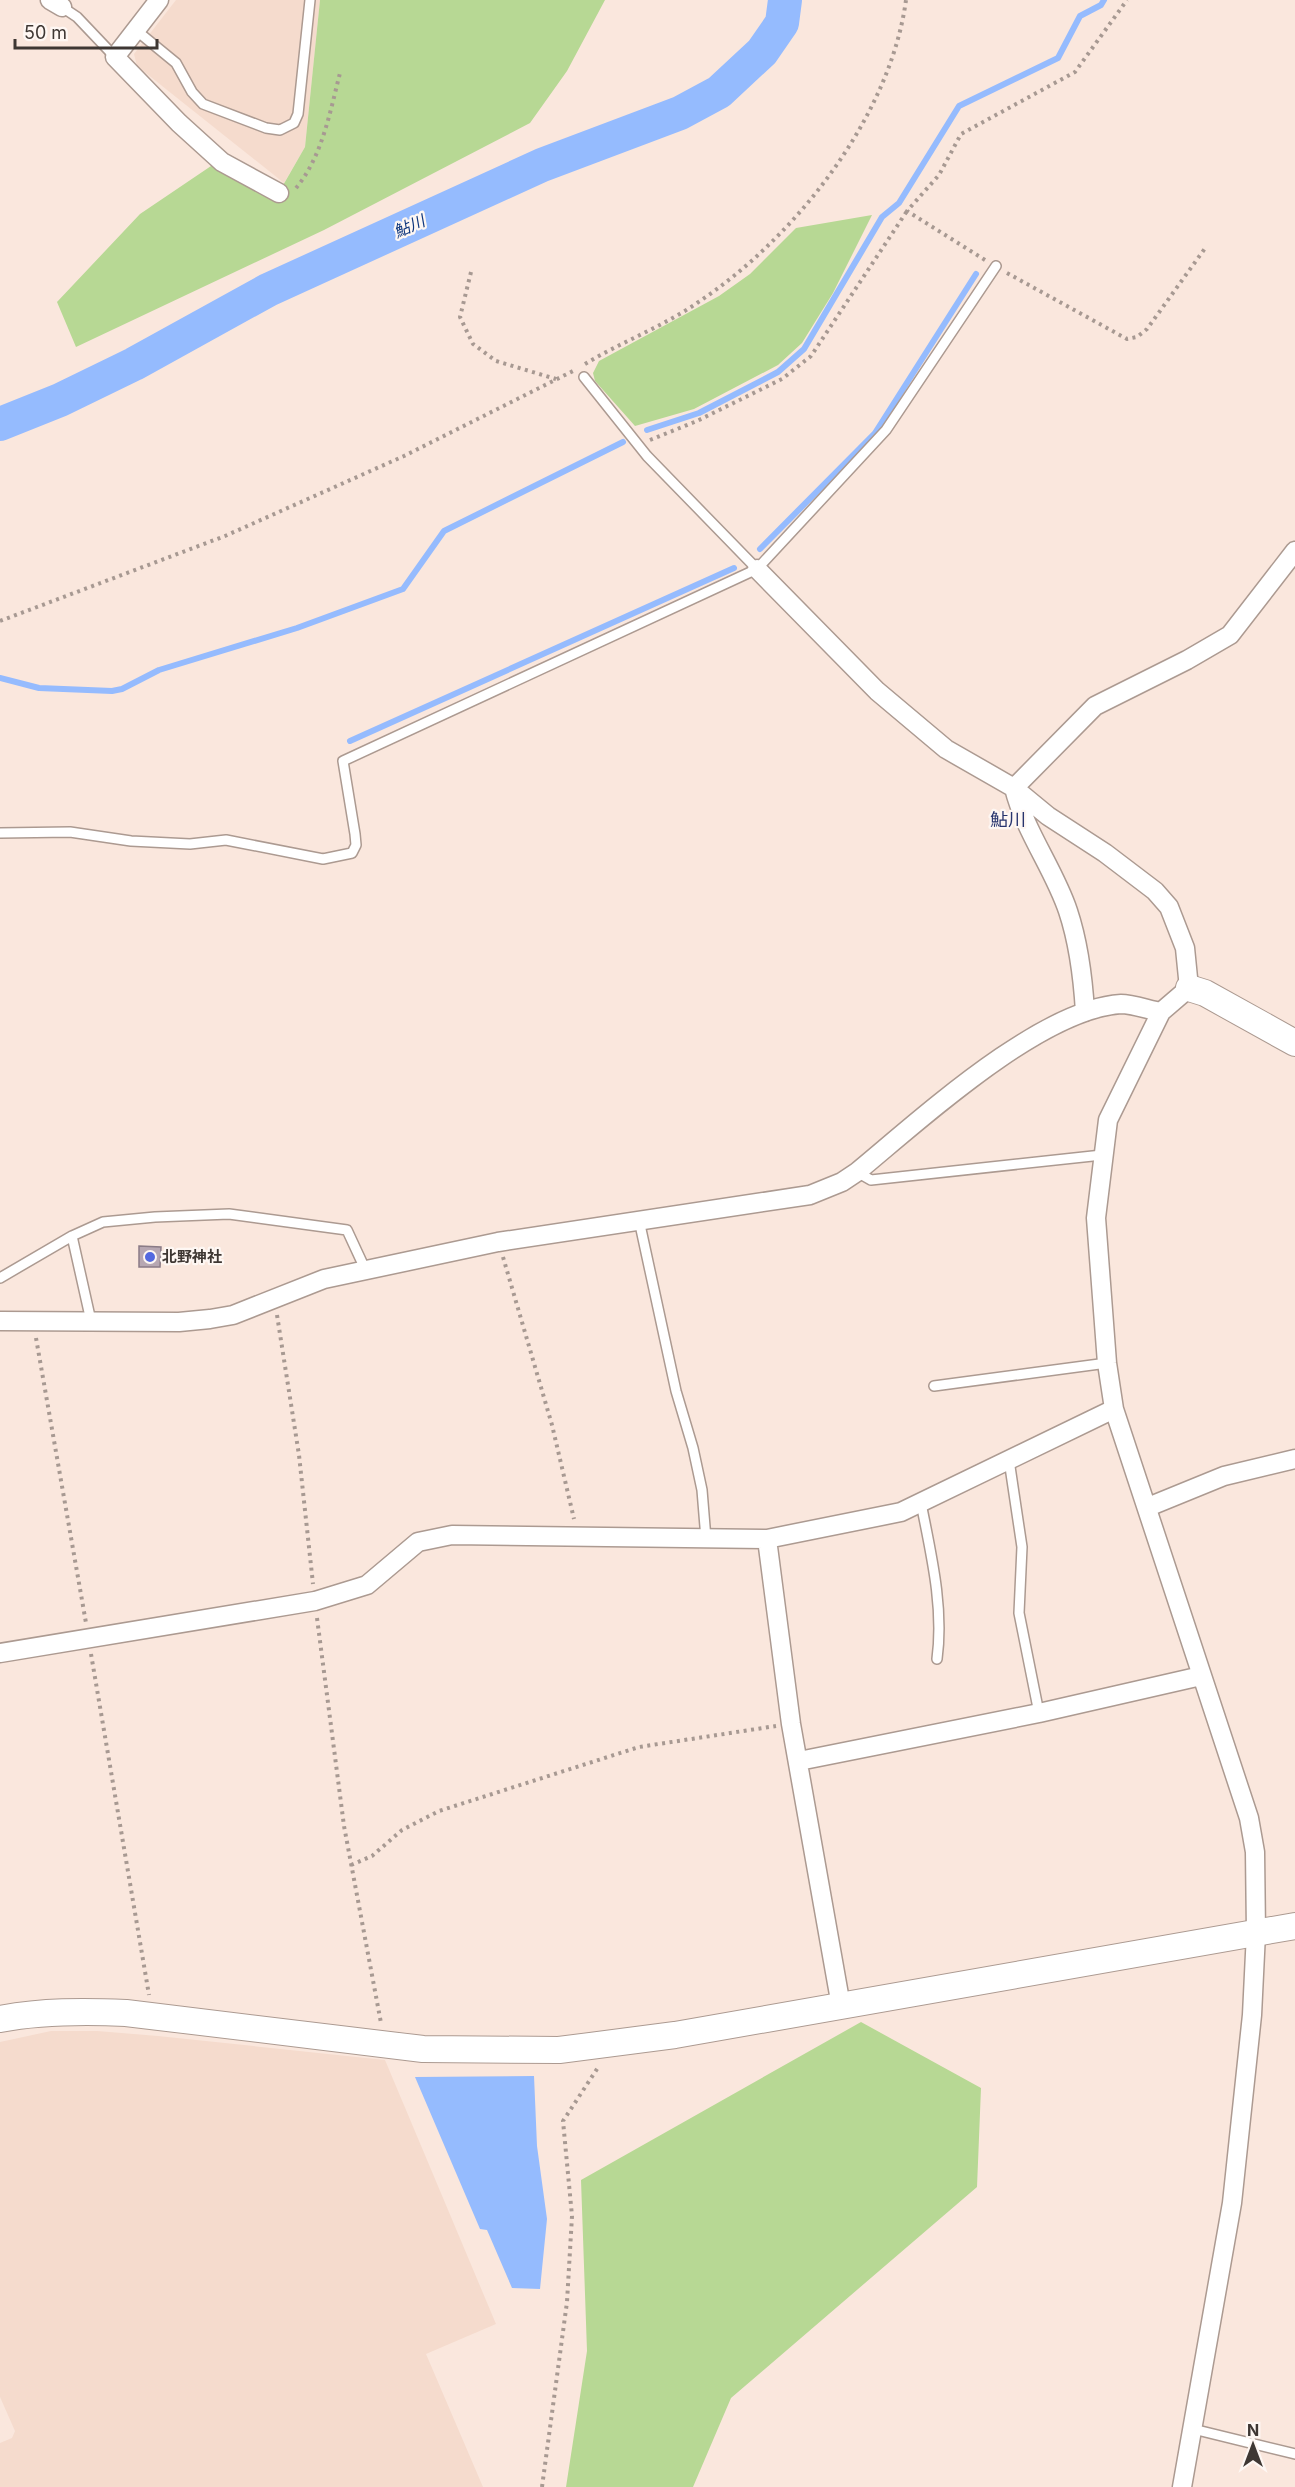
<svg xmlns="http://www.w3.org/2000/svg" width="1295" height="2487" viewBox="0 0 1295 2487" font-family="Inter,'Noto Sans JP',sans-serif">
<rect width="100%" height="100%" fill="#fae7dd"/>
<path fill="#f5dbcd" d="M176,0H320L305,147L284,183L137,66L134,54Z
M51,2031H97L158,2036L385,2060L496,2324L426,2354L483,2487H0V2443L12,2438L15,2431L0,2397V2042Z"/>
<path fill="#b7d894" d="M320,0H605L567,71L530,123L324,230L76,347L57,302L140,214L214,164L274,201L305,147Z
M872,215L833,293L802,343L778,365L694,409L635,426L595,381L593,373L599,361L719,296L750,274L796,228Z
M861,2022L981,2088L977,2187L731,2398L693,2487H566L587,2351L581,2180Z"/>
<path fill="#95bbfe" d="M534,2076L537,2146L547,2219L540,2289L512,2288L487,2230L480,2229L415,2077Z"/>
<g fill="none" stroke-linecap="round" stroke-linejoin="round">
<path stroke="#95bbfe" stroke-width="6" d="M647,430L699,413L778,372L804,349L882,217L899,203L959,106L1058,58L1080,16L1101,5L1104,0
M760,549L875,433L976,274
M0,678L39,688L112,691L122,689L159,670L297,628L403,589L444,531L623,442
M350,741L734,568"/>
<path stroke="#95bbfe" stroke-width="34" d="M0,424L60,400L134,364L268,290L542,165L680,113L719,92L762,52L782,23L785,0"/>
</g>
<path fill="#b7a7b2" stroke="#8a7b86" stroke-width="1.5" d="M139,1246L161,1247L160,1267H139Z"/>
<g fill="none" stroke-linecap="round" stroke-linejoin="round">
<defs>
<path id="lane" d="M62,7L77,17L115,57
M137,31L176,63L192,92L203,104L266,128L280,130L294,123L298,114L310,0
M584,377L647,456L757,569
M0,833L70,832L131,841L190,844L226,840L323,859L352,853L356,845L355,834L343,761L757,569L886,430L996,266
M857,1172L871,1180L1102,1155
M639,1220L676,1391L693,1448L702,1490L706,1539
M72,1236L91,1321
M0,1278L72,1236L103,1222L155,1217L229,1214L347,1230L366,1271
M934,1386L1107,1363
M1009,1460L1022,1547L1019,1613L1039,1713
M921,1503C931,1554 944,1607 937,1659
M1193,2429L1295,2454"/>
<path id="street" d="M50,0L62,7
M159,0L115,57L179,123L222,162L279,193
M757,569L877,691L946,749L1014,788L1048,816L1105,853L1155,891L1169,907L1185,948L1189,988L1161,1012L1108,1120L1096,1218L1107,1363L1114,1409L1249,1818L1255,1852L1256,1933L1252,2015L1232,2203L1182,2487
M1085,1012C1083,978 1079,944 1068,911C1054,869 1025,832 1014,788L1095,706L1187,660L1230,635L1295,551
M0,1321L179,1322L210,1319L233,1315L324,1279L498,1242L810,1195L842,1182L857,1172C919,1121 1040,1009 1121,1004C1133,1004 1149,1010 1161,1012
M1148,1507L1224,1476L1295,1459
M767,1539L791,1724L841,2006
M0,1653L315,1601L367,1585L418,1542L452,1535L767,1539L901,1512L1114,1409
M799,1761L1039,1713L1201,1676"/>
<path id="secondary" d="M1189,988L1205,993L1295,1043
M0,2019C42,2011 83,2011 126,2013L423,2049L559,2050L675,2035L1295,1926"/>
</defs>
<use href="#lane" stroke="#ac9a91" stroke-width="12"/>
<use href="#street" stroke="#ac9a91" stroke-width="21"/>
<use href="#secondary" stroke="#ac9a91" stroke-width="28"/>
<path stroke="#a79992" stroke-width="4" stroke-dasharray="3 4.5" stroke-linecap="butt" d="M296,188C322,157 330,112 340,73
M985,260L907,211L939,175L961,134L1075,72L1127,0
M471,272L460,317L473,344L496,361L556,379
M1007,273L1127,339L1137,337L1147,329L1206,247
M585,364C621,342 662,327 697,303C794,239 890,118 906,0
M650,440L697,421L782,379L811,356L907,211
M0,621L225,536L404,456L573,371
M503,1257L552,1425L574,1519
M277,1315L299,1455L313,1584
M36,1338L86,1623
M317,1618L344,1826L381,2023
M91,1654L149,1995
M351,1865L372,1856L402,1830L439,1811L639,1747L776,1726
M542,2487L567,2302L572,2216L563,2121L599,2066"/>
<use href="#lane" stroke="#fff" stroke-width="9"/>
<use href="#street" stroke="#fff" stroke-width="18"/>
<use href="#secondary" stroke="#fff" stroke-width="26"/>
</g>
<circle fill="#5469df" stroke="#fef7f3" stroke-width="2" cx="150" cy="1257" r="6"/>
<g text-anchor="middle" stroke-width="4.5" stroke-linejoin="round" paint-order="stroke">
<g font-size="15" font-weight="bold" fill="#3e3733" stroke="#fef7f3" text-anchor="start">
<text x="162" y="1262">北野神社</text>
</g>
<g font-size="16" font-style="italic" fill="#0e367d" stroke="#fef7f3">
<text transform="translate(409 226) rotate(-24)" y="6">鮎川</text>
</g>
<g font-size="18" fill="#28346d" stroke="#fef7f3">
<text x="1008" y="826">鮎川</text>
</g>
</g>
<g transform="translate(1253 2445)" stroke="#fef7f3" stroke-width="4.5" paint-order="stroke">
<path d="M0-4.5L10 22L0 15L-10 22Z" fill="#3e3733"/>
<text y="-9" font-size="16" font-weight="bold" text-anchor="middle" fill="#3e3733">N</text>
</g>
<path d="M15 39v9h142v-9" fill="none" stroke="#3e3733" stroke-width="3"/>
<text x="24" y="39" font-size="18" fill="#3e3733" stroke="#fef7f3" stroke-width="4.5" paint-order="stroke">50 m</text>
</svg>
